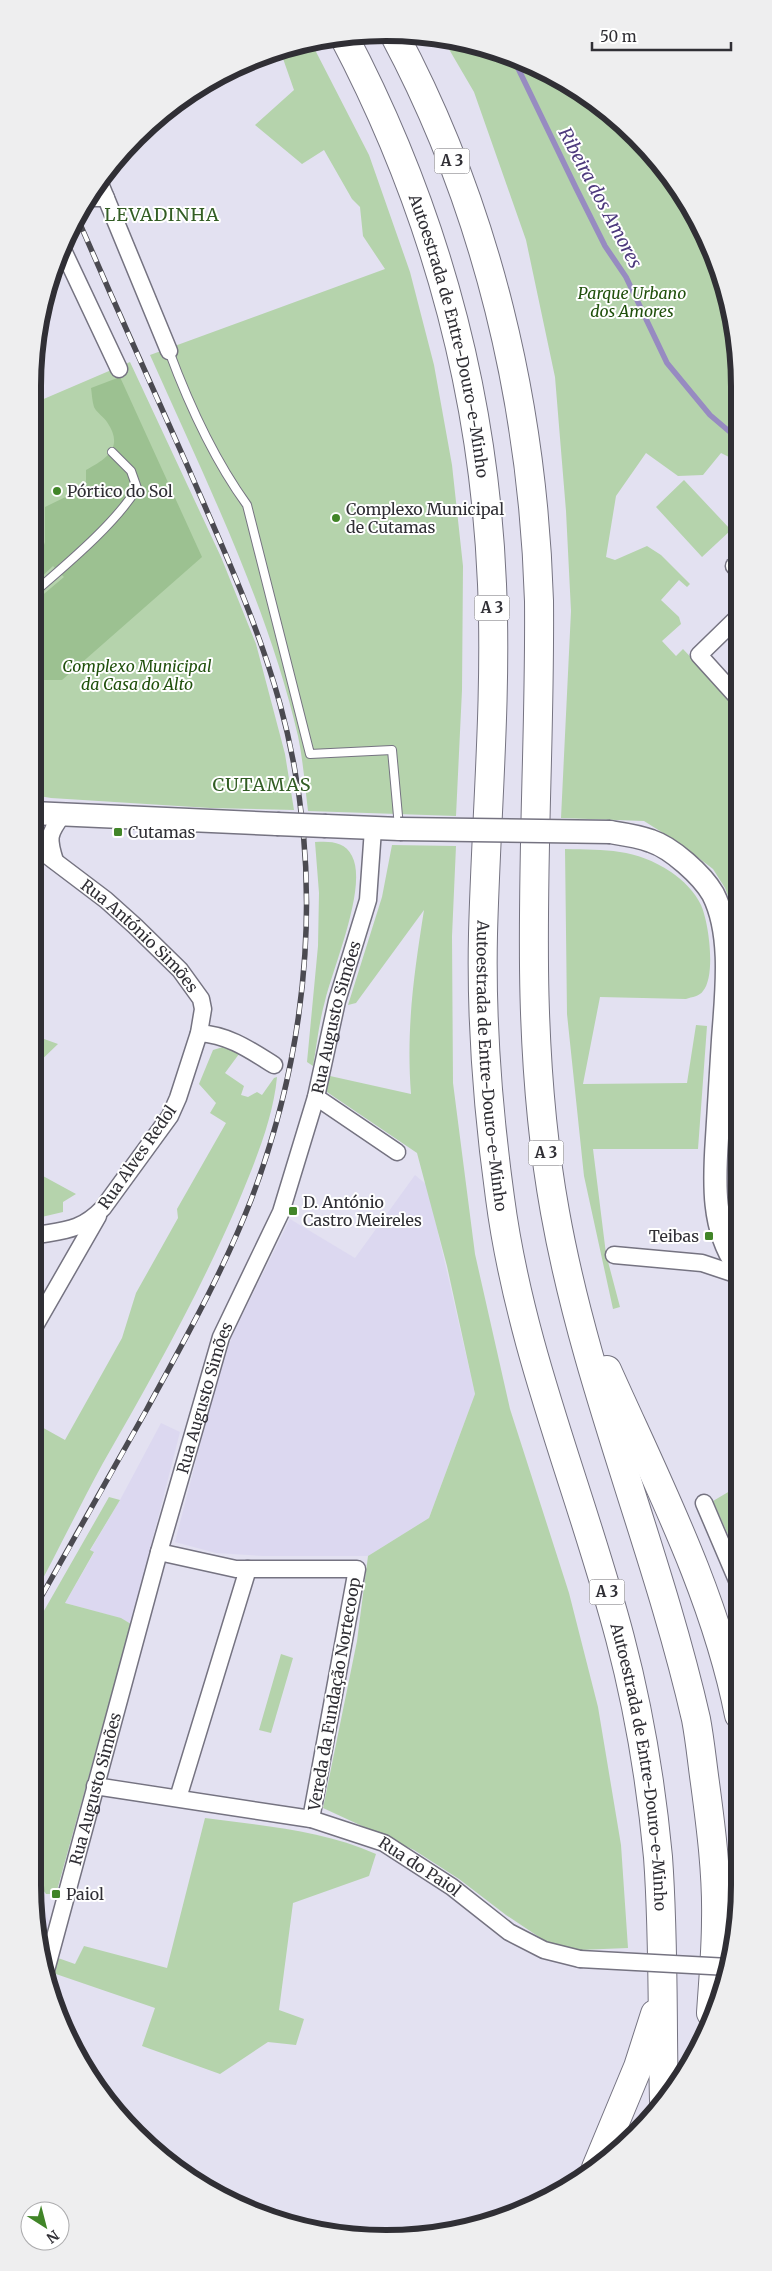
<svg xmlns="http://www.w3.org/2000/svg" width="772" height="2271" viewBox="0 0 772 2271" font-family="Merriweather,serif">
<rect width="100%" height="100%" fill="#e3e1f1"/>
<path fill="#dcd8f0" d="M415,1175L427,1185L475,1394L429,1518L368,1556H263L216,1553L175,1542L213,1395L232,1336L290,1219L355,1258Z
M161,1423L180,1432L131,1624L120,1618L65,1603L94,1553L90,1551L120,1500Z
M33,1894L42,1904L49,1921L42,1963L39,1954Z"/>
<path fill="#b5d3ac" d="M443,39L477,44L582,92L652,153L712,250L737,340V461L721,453L703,475L678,476L646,453L616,496L606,557L615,560L647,546L661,555L690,584L687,587L679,580L661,600L679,617L681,624L662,641L676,656L683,649L737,706L738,923L725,888L713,869L679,843L644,821L561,818L571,611L566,511L555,377L526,240L474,92Z
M311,42L369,155L410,272L434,365L452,465L463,566L462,690L456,816L308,811C305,786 303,760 298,736C267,603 205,479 150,355L385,269L363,236L360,207L352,199L324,150L302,164L255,125L294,90L280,50Z
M130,362L221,557L256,644L285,754L294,810L210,808L51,798L33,795L32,404Z
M684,480L731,530L702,557L656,507Z
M315,842C329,841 345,841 352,856C368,886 333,967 325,1001C319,1022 317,1044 313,1066L307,1062L318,946L319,893Z
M392,845L456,846L452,936L453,1083L475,1254L510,1409L569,1593L598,1707L621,1845L628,1948L579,1950L548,1943L506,1915L459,1879L414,1850L323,1808L357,1641L368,1556L429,1518L475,1394L447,1266L417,1153L324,1090L330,1076L411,1094C406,1028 414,974 424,910L356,1003L348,1005L382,897Z
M565,849C606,850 635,848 671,872C683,880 695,892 701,905C709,923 716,976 703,991C700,996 692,997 686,999L600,997L583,1084L687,1083L696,1025L707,1026L698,1149H593L606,1254L620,1307L613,1309L584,1176L567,1014Z
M33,1035L58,1044L33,1068L32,1035Z
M223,1047L239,1054L225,1073L244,1086L241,1095L248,1097L257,1092L262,1095L274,1078L277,1077C273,1120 254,1164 238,1203C199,1294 152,1378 103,1463C79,1507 57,1553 33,1597V1494L41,1478L33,1473V1434L38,1425L65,1440L122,1338L136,1293L178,1218L177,1209L226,1123L210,1113L216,1103L199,1084L213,1050Z
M32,1170L76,1194L63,1202V1212L33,1219Z
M739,1481V1544L730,1539L713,1501L735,1488Z
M109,1497L120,1500L90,1550L94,1552L65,1603L121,1618L131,1624L56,1894H46L33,1876V1630Z
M281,1654L293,1658L271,1733L259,1730Z
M205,1818C263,1826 322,1830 376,1854L369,1876L293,1903L279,2010L304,2019L296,2045L268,2042L220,2074L142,2046L155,2008L53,1973L58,1958L75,1964L84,1946L167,1968Z"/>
<path fill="#9cc191" d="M120,377L202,557L62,680H42L33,683L32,604L64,577L53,566L39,579L33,578L45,542V507L86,487V470C108,458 124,447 107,422C104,417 97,413 94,407C92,401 92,394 91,388Z"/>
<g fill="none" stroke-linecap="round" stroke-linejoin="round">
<path stroke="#978bc1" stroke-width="5.5" d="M515,62L576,188L605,246L626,277L667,363L710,415L737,438"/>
<defs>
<path id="lane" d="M169,351C189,405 213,458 247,505L310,754L392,750L399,827
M32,494C44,513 38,536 32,555
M32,591L37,590C68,563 116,523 137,488L131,471L112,452"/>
<g id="street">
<path d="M99,181L169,351"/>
<path d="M89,198H106"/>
<path d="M62,248L119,369"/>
<path d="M734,566L737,569"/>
<path d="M737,618L699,655L737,697"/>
<path id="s1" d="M32,844L106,900L135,926L180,970L201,999L203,1009L199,1033L178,1098L170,1116L103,1208C80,1232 63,1230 32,1236"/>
<path d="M55,861C48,839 48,834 62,816"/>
<path d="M199,1033C229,1035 250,1050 274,1065"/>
<path d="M316,1097L397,1152"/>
<path d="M614,1255L702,1263L738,1275"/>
<path d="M32,1331L98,1216"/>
<path d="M704,1503L739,1585"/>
<path d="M159,1552L236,1569H357L311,1819"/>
<path id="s2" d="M95,1786L311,1819L384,1843L452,1887L509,1932L544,1950L580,1959"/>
<path d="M178,1798L248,1569"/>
<path id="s3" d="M45,1974L159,1552L221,1337L281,1212L316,1097L337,1001L368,900L373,829"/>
</g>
<path id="secondary" d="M32,813L277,824
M326,826L400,829
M610,832C623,834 638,836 651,841C672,848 702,875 713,894C734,935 726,996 723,1040C721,1073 719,1105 717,1138C714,1182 712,1229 738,1266"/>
<g id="highway">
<path d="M394,34C487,208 533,404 539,601C541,806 518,1008 555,1212C586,1386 657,1548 696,1719C700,1740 702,1762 705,1783C711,1828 717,1874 716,1920C716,1951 713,1982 711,2013"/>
<path id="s4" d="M343,35C433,206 484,391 492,584C497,700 486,817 483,934C481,1022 488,1111 500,1198C520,1351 581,1490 620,1638C639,1710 651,1783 658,1857C664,1938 662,2020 664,2101"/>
<path d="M607,1370C657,1482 715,1594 739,1715"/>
<path d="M596,2168L638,2067L655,2014"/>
</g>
</defs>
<use href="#lane" stroke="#757381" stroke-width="10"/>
<use href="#street" stroke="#757381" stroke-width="19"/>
<use href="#secondary" stroke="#757381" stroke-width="25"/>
<use href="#highway" stroke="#757381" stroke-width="30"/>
<use href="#lane" stroke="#fff" stroke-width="8"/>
<use href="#street" stroke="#fff" stroke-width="16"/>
<use href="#secondary" stroke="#fff" stroke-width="22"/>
<use href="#highway" stroke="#fff" stroke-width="28"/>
<defs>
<path id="rail" d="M32,1613C71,1545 109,1477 147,1409C184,1341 223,1272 251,1200C311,1042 325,868 280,704C257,621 221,544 187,465C150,383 113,300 77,217"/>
</defs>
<use href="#rail" stroke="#4b4a51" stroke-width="5.5"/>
<use href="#rail" stroke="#fff" stroke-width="4" stroke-dasharray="11" stroke-linecap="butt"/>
<defs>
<path id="street-bridge" d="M580,1959L729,1967"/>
<path id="secondary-bridge" d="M277,824L326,826
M400,829L610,832"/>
</defs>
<use href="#street-bridge" stroke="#757381" stroke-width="19" stroke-linecap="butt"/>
<use href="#secondary-bridge" stroke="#757381" stroke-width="25" stroke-linecap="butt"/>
<use href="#street-bridge" stroke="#fff" stroke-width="16"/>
<use href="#secondary-bridge" stroke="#fff" stroke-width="22"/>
</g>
<g fill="#418528" stroke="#fff" stroke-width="2">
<circle cx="57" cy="491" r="5"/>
<circle cx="336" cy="518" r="5"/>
<rect x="113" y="827" width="10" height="10" rx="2.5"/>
<rect x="288" y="1206" width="10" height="10" rx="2.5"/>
<rect x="704" y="1231" width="10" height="10" rx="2.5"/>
<rect x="51" y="1889" width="10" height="10" rx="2.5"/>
</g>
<g text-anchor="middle" stroke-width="4" stroke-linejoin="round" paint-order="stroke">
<g fill="#fff" stroke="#6e6d72" stroke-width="1">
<rect x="434.5" y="148.5" width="35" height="25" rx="4"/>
<rect x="474.5" y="595.5" width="35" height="25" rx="4"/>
<rect x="528.5" y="1140.5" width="35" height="25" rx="4"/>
<rect x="589.5" y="1579.5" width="35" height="25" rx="4"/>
</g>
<g font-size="15" font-weight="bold" fill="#302f35">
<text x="452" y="166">A 3</text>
<text x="492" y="613">A 3</text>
<text x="546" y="1158">A 3</text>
<text x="607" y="1597">A 3</text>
</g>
<g font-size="16" font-style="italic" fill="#20500c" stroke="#fff">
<text x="632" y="299">Parque Urbano<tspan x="632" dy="18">dos Amores</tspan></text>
<text x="137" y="672">Complexo Municipal<tspan x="137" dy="18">da Casa do Alto</tspan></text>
</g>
<g font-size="16" fill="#302f35" stroke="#fff">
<text dy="6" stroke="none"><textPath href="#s4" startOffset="321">Autoestrada de Entre-Douro-e-Minho</textPath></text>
<text dy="6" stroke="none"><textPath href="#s1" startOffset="142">Rua António Simões</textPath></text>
<text dy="6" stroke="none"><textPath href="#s3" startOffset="1002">Rua Augusto Simões</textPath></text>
<text dy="6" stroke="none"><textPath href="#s4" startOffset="1056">Autoestrada de Entre-Douro-e-Minho</textPath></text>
<text transform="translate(137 1157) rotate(-55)" y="6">Rua Alves Redol</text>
<text dy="6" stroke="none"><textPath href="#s3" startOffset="598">Rua Augusto Simões</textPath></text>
<text transform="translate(334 1694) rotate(-80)" y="6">Vereda da Fundação Nortecoop</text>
<text dy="6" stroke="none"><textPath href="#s4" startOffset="1776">Autoestrada de Entre-Douro-e-Minho</textPath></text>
<text dy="6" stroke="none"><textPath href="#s3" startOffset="192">Rua Augusto Simões</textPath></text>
<text dy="6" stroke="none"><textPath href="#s2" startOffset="338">Rua do Paiol</textPath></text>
</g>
<g font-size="16" fill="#302f35" stroke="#fff" text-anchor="start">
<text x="67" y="497">Pórtico do Sol</text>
<text x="346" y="515">Complexo Municipal<tspan x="346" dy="18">de Cutamas</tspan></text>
<text x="128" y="838">Cutamas</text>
<text x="303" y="1208">D. António<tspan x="303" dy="18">Castro Meireles</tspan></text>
<text x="699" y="1242" text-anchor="end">Teibas</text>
<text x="66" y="1900">Paiol</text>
</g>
<g font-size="18" font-style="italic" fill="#4d3a7d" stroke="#fff">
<text transform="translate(600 198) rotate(62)" y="6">Ribeira dos Amores</text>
</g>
<g font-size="18" letter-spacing="1" fill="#325d24" stroke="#fff">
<text x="162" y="221">LEVADINHA</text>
<text x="262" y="791">CUTAMAS</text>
</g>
</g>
<path d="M0 0H772V2271H0ZM386 41H386A345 345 0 0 1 731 386V1885A345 345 0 0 1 386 2230H386A345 345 0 0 1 41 1885V386A345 345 0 0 1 386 41Z" fill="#eeeeef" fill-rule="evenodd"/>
<path fill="none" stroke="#302f35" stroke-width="6" d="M386 41H386A345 345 0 0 1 731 386V1885A345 345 0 0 1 386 2230H386A345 345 0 0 1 41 1885V386A345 345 0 0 1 386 41Z"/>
<g transform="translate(45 2226) rotate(144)"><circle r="24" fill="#ffffff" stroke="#acacae"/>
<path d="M0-4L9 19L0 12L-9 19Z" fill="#418528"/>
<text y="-8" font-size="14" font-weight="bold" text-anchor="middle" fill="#302f35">N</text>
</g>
<path d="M592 42v8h139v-8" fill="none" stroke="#302f35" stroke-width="2.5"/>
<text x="600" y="42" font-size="15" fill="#302f35" stroke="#ffffff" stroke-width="4" paint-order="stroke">50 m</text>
</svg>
